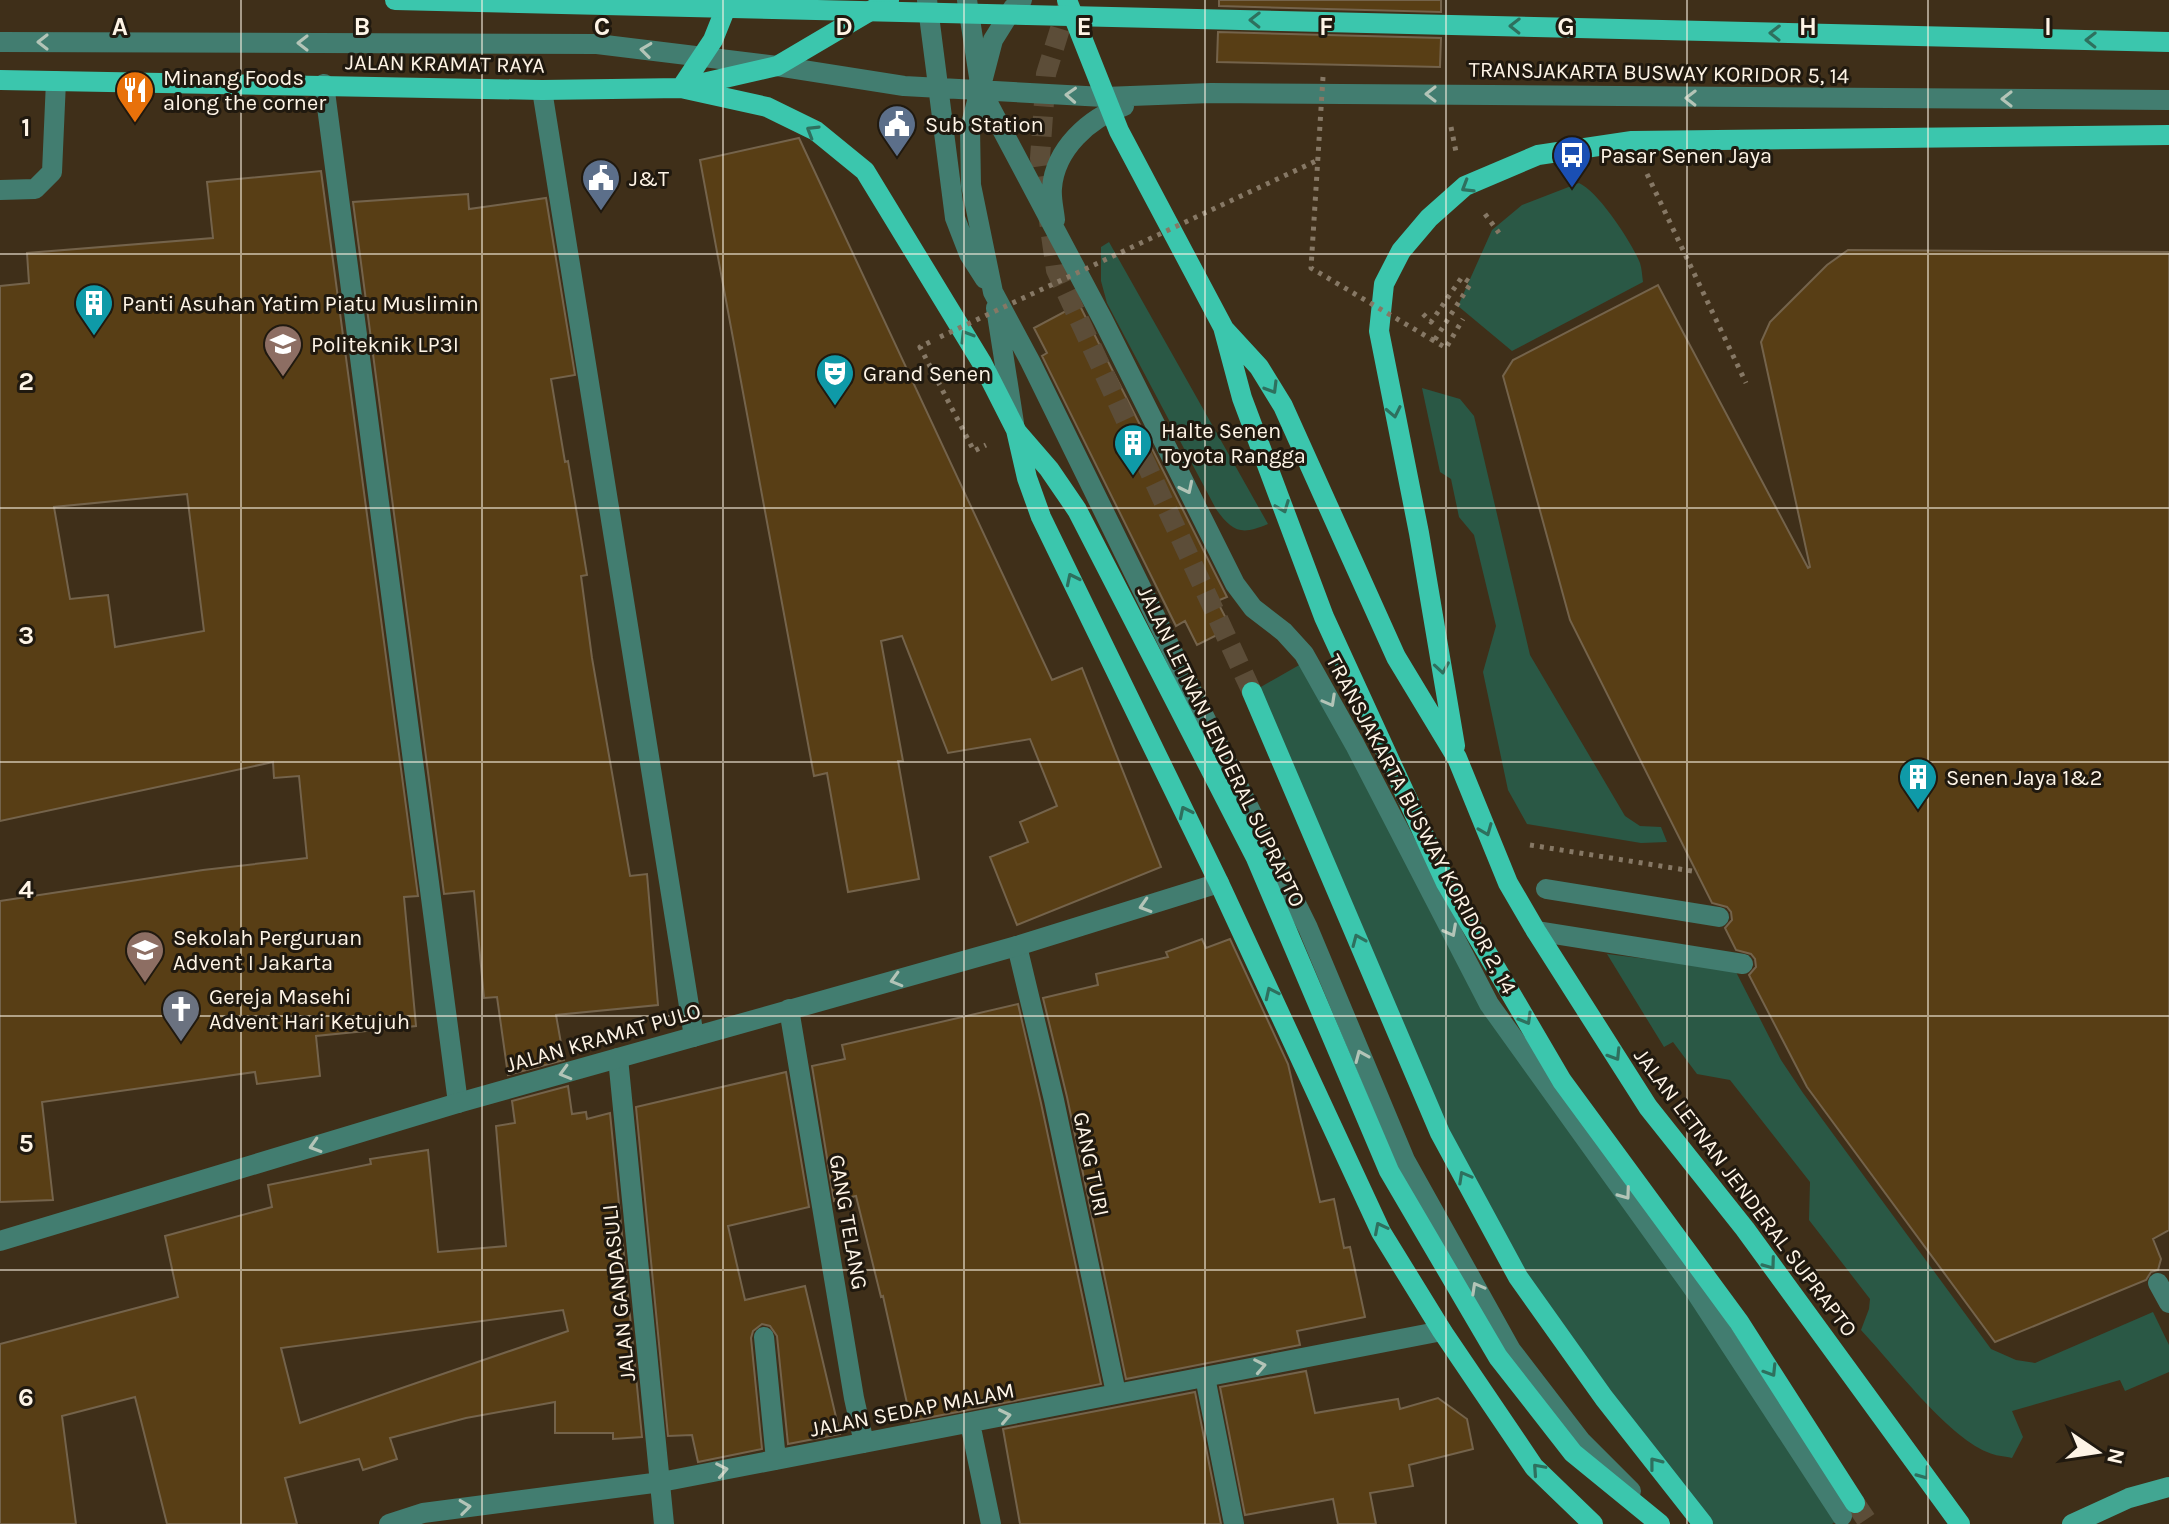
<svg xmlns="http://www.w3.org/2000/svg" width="2169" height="1524" viewBox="0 0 2169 1524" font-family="Karla,sans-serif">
<rect width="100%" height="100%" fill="#3f2f19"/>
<path fill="#2a5845" d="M1579,183C1599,192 1632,243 1640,263C1642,269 1642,276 1643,282L1512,351L1458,306L1492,230L1522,205Z
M1109,242L1268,524C1242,535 1233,533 1216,509L1107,303L1101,281V247Z
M1422,388L1460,399L1474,416L1530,655L1625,816L1640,826L1661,827L1667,842L1641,843L1527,824L1508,790L1483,672L1496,626L1474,535L1459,517L1451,479L1440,472Z
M1308,660L1489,1004L1842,1516L1832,1524H1703L1604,1398L1452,1156L1252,692Z
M1607,954L1735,970L1781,1060L1803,1093L1991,1349L2016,1360L2035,1363L2153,1312L2169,1345V1372L2125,1391L2120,1380L2012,1411L2023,1437L2012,1458C2004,1456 1995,1456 1987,1452C1945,1434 1894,1365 1861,1330L1869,1309L1870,1299L1809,1220L1810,1182L1730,1080L1697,1074L1673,1042L1664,1047Z"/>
<path fill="#583e15" stroke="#74634b" stroke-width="2" fill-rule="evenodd" d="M1219,0H1441V12L1219,6Z
M1218,32L1441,38L1440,67L1217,62Z
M799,138L1052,680L1082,668L1161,867L1017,925L990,857L1028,842L1020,822L1057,806L1030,739L948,753L902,636L881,641L903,761H898L919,879L848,892L827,773L814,776L700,160Z
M321,171L418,896L404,897L416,1026L316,1036L320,1076L257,1084L255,1072L42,1102L53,1200L0,1202V901L203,870L307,858L299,776L274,778L273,762L0,821V286L29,283L27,253L213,238L207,182ZM187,494L204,631L115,647L108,595L70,599L54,507Z
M468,194L469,209L546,198L575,375L551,379L565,462L568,461L577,514L587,575L581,576L592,658L630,876L647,874L658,1005L556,1015L564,1060L508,1075L497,997L484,998L474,891L444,894L353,202Z
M1848,250L2169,252V1230L2153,1239L2161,1259L2158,1270L2151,1272L2146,1280L1995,1342L1807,1087L1749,975L1756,967L1755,959L1751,954L1736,950L1725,928L1732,920L1731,912L1727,907L1712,903L1570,620L1503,376L1513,360L1658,285L1808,568L1810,567L1761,342L1770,322L1827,265Z
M1079,304L1227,597L1217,601L1231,628L1197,645L1185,621L1176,626L1042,356L1047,353L1034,328Z
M1202,939L1206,948L1230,939L1288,1064L1320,1202L1334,1199L1344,1248L1350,1247L1365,1317L1297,1331L1300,1345L1126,1379L1067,1097L1043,998L1098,985L1096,974L1168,957L1166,952Z
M1018,1004L1041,1103L1101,1384L911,1421L883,1296L881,1297L856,1196L834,1201L812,1066L845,1059L842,1045Z
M786,1072L809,1207L728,1226L745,1300L805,1286L840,1434L788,1444L777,1336L770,1326L762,1324L753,1331L751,1338L762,1449L698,1462L692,1435L668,1436L636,1107Z
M568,1086L572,1114L586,1112L587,1119L610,1113L642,1437L613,1439V1433H555V1402L466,1418L390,1438L397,1459L363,1470L359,1459L285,1478L297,1524H167L135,1397L62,1416L76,1524H0V1344L178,1297L165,1236L272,1207L268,1185L371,1164L370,1159L428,1150L438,1252L506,1246L496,1126L515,1123L512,1101ZM563,1310L568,1331L300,1423L281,1348Z
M1306,1371L1315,1413L1398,1399L1400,1409L1438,1398L1467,1419L1473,1449L1409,1465L1413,1486L1370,1493L1376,1524H1338L1333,1499L1245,1515L1220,1387Z
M1195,1392L1221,1524H1020L1003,1429Z"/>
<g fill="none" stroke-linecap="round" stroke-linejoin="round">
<path stroke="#5c4d38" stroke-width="20" stroke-dasharray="20 10" stroke-linecap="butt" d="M1069,0L1046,74L1040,158L1056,270L1252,692
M1855,1503L1869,1524"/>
<path stroke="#867865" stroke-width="5" stroke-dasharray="4 6" stroke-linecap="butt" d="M1451,127L1456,152
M1647,174L1746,383
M1485,214L1499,233
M1423,314L1431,322L1462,277L1471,283L1434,341
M1431,339L1446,348L1463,319
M930,342L920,347L974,451L986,445
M1530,845L1698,872"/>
<path stroke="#427d70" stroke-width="20" d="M927,0L955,218L969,254L985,279
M967,0L981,90L1103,320L1235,584L1253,608L1284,632L1304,654L1355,745L1489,1004L1695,1291L1842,1516
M1022,0L1013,8L993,40L970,128L971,185L993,292L1030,361L1308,928L1405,1160L1511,1350L1581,1441L1631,1491
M0,42L597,44L777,66L904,86L1104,97L1211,93L2169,100
M324,84L458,1103
M0,190L35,189L52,172L56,81
M1055,220C1054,210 1051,198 1052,188C1055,149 1089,118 1124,106
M996,308L1014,423
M1546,889L1719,917
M1536,931L1743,964
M2158,1283L2169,1303"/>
<path stroke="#427d70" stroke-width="20" d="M542,90L694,1037
M1017,946L1054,1100L1116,1393
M789,1009L854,1398L864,1443
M618,1058L664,1524
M764,1337L776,1460
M1205,1377L1234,1524
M970,1423L991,1524
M389,1524L423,1513L661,1482L1442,1331"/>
<path stroke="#427d70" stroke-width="20" d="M0,1241L458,1103L1017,946L1219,883"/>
<path stroke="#42a692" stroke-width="20" d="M2072,1524L2129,1498L2169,1487"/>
<path stroke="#3bc6ad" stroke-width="20" d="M1067,0L1119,131L1223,327L1242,398L1324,617L1446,883L1562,1081L1739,1322L1855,1503
M0,80L542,90L681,88L777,66L889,0
M681,88L767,107L816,131L865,171L982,363L1016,430L1027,478L1041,517L1219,883L1381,1232L1442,1331L1534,1467L1593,1524
M681,88L713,40L729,0
M1225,330L1259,367L1283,406L1396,657L1457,758L1508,883L1536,931L1648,1107L1745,1229L1960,1524
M1017,432L1049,469L1077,510L1256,858L1389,1171L1498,1357L1573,1453L1660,1524
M1252,692L1440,1133L1518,1277L1604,1398L1703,1524
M1455,746L1419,533L1379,331L1384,284L1401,251L1429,218L1465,186L1538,155L1632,141L2169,135"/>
<path stroke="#867865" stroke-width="5" stroke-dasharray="4 6" stroke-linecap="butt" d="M1323,77L1311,268L1431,339
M940,337L1318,160"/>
<path stroke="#3bc6ad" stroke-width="20" d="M395,0L2169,42"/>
</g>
<defs><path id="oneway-chevron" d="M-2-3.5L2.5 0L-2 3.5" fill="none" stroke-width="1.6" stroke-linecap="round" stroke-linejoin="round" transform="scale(2)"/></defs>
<g stroke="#2e705e">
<use href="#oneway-chevron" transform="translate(1255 20) rotate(-179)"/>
<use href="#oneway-chevron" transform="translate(1515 26) rotate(-179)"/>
<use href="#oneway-chevron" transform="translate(1775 33) rotate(-179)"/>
<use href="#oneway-chevron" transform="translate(2091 40) rotate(-179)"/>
<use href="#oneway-chevron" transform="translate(812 131) rotate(-149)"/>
<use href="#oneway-chevron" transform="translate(1467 187) rotate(149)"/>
<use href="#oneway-chevron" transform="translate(966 336) rotate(-121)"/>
<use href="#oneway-chevron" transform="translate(1272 388) rotate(59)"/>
<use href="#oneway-chevron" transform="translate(1394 412) rotate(78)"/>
<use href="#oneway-chevron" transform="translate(1283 507) rotate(69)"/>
<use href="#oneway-chevron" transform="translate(1072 579) rotate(-116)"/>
<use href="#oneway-chevron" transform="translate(1442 668) rotate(81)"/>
<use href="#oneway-chevron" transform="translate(1185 812) rotate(-116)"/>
<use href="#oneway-chevron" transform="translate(1486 830) rotate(68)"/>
<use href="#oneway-chevron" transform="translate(1358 940) rotate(-113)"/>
<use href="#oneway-chevron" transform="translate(1271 993) rotate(-115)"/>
<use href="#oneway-chevron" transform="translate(1526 1019) rotate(60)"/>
<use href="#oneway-chevron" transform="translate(1615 1055) rotate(58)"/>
<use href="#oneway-chevron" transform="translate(1464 1177) rotate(-119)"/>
<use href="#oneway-chevron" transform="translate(1380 1228) rotate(-117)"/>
<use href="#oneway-chevron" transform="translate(1770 1264) rotate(54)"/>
<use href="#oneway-chevron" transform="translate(1771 1371) rotate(58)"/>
<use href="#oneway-chevron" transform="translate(1655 1463) rotate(-128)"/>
<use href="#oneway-chevron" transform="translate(1538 1469) rotate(-132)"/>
<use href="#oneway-chevron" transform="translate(1924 1474) rotate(54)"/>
</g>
<g stroke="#b3c4b7">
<use href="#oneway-chevron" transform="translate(43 42) rotate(-180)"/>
<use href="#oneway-chevron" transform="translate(303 43) rotate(-180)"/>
<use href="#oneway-chevron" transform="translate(646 50) rotate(-173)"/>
<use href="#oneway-chevron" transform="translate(1431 94) rotate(-180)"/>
<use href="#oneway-chevron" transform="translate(1071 95) rotate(-177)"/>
<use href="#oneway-chevron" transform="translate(1691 98) rotate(-179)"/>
<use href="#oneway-chevron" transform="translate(2007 99) rotate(-180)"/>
<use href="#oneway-chevron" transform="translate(1187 488) rotate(64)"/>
<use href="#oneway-chevron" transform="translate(1330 701) rotate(61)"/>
<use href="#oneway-chevron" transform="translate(1145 906) rotate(163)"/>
<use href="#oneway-chevron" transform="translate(1451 931) rotate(62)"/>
<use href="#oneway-chevron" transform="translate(896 980) rotate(164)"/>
<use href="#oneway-chevron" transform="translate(1361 1056) rotate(-113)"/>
<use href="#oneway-chevron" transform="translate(565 1073) rotate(164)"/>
<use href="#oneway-chevron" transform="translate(315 1146) rotate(163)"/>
<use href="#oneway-chevron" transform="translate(1625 1194) rotate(54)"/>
<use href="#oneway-chevron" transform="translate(1477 1288) rotate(-119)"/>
<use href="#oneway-chevron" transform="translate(1260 1366) rotate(-11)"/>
<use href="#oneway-chevron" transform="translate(1005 1416) rotate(-12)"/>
<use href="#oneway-chevron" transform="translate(722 1470) rotate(-11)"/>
<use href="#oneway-chevron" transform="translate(465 1507) rotate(-7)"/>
</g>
<path fill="none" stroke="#fef4e6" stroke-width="2" stroke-opacity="0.55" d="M241,0V1524M482,0V1524M723,0V1524M964,0V1524M1205,0V1524M1446,0V1524M1687,0V1524M1928,0V1524M0,254H2169M0,508H2169M0,762H2169M0,1016H2169M0,1270H2169"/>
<defs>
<symbol id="restaurant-pin" viewBox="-11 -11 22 30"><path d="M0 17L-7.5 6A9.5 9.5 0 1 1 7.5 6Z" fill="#e8710a" stroke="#20190f"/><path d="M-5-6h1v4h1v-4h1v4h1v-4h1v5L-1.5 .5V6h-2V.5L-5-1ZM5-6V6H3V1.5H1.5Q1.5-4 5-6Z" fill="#fff"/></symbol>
<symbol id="civic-pin" viewBox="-11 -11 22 30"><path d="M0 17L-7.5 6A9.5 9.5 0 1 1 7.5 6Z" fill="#5c6f8a" stroke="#20190f"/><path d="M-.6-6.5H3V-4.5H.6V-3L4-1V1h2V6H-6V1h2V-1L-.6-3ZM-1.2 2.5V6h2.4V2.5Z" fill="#fff"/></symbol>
<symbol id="bus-pin" viewBox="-11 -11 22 30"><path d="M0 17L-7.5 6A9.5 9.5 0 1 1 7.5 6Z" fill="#1a4fb4" stroke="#20190f"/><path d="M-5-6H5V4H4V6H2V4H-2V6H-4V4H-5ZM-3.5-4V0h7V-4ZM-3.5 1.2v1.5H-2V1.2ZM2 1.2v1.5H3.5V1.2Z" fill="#fff"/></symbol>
<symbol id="building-pin" viewBox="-11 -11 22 30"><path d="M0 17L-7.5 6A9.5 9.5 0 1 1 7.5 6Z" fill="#0f9aa8" stroke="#20190f"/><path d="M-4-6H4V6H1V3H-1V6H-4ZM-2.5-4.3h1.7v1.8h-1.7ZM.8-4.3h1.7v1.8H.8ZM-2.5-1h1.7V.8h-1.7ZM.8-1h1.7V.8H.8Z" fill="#fff"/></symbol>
<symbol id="university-pin" viewBox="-11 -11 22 30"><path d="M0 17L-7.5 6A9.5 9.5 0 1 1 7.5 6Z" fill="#8d6e63" stroke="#20190f"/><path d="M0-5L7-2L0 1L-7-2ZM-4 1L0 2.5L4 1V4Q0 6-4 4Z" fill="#fff"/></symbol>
<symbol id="theatre-pin" viewBox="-11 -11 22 30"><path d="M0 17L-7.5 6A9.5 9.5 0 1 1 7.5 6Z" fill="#0f9aa8" stroke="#20190f"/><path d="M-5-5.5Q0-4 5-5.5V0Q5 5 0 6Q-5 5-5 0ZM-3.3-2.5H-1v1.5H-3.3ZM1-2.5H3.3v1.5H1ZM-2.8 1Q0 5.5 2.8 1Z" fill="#fff"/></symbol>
<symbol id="school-pin" viewBox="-11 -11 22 30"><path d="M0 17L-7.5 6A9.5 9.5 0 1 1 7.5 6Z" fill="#8d6e63" stroke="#20190f"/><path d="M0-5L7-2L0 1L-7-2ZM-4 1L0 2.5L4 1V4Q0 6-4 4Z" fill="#fff"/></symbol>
<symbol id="church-pin" viewBox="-11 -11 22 30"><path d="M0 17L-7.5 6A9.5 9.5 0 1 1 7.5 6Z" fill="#6b7280" stroke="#20190f"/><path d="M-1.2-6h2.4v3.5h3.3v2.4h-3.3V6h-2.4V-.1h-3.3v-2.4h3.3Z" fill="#fff"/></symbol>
</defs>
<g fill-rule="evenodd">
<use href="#restaurant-pin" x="113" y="68" width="44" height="60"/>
<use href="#civic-pin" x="875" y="102" width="44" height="60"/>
<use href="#bus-pin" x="1550" y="133" width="44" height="60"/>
<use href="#civic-pin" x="579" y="156" width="44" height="60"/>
<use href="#building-pin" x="72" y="281" width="44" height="60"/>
<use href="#university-pin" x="261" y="322" width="44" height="60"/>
<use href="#theatre-pin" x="813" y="351" width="44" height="60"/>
<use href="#building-pin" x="1111" y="421" width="44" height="60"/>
<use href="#building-pin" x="1896" y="755" width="44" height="60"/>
<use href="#school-pin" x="123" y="928" width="44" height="60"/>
<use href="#church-pin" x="159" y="987" width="44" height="60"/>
</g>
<g text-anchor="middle" stroke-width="6" stroke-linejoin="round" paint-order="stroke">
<g font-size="22" fill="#fef4e6" stroke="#20190f">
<text transform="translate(445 63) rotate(1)" y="8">JALAN KRAMAT RAYA</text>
<text transform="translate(1659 72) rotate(1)" y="8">TRANSJAKARTA BUSWAY KORIDOR 5, 14</text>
<text transform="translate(1222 746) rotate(64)" y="8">JALAN LETNAN JENDERAL SUPRAPTO</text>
<text transform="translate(1422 824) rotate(62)" y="8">TRANSJAKARTA BUSWAY KORIDOR 2, 14</text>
<text transform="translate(603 1037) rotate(-16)" y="8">JALAN KRAMAT PULO</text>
<text transform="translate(1092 1164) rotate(78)" y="8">GANG TURI</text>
<text transform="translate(1746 1192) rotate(53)" y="8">JALAN LETNAN JENDERAL SUPRAPTO</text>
<text transform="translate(849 1222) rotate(80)" y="8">GANG TELANG</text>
<text transform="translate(618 1293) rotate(-96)" y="8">JALAN GANDASULI</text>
<text transform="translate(912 1409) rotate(-11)" y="8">JALAN SEDAP MALAM</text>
</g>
<g font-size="22" fill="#fef4e6" stroke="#20190f" text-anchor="start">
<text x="163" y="85">Minang Foods<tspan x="163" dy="25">along the corner</tspan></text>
<text x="925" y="132">Sub Station</text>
<text x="1600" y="163">Pasar Senen Jaya</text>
<text x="629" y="186">J&amp;T</text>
<text x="122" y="311">Panti Asuhan Yatim Piatu Muslimin</text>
<text x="311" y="352">Politeknik LP3I</text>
<text x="863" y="381">Grand Senen</text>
<text x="1161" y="438">Halte Senen<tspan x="1161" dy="25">Toyota Rangga</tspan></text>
<text x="1946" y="785">Senen Jaya 1&amp;2</text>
<text x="173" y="945">Sekolah Perguruan<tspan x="173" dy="25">Advent I Jakarta</tspan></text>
<text x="209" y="1004">Gereja Masehi<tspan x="209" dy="25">Advent Hari Ketujuh</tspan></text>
</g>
</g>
<g font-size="26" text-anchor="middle" font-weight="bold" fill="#fef4e6" stroke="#20190f" stroke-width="6" stroke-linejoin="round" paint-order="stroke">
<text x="120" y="35">A</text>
<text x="362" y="35">B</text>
<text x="602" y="35">C</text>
<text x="844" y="35">D</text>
<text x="1084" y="35">E</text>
<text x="1326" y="35">F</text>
<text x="1566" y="35">G</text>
<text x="1808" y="35">H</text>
<text x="2048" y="35">I</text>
<text x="26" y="136">1</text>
<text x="26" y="390">2</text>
<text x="26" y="644">3</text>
<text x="26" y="898">4</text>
<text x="26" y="1152">5</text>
<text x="26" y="1406">6</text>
</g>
<g transform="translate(2097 1452) rotate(103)" stroke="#20190f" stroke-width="6" paint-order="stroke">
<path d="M0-6L14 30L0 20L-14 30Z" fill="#fef4e6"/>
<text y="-12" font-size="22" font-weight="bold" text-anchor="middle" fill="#fef4e6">N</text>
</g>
</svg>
